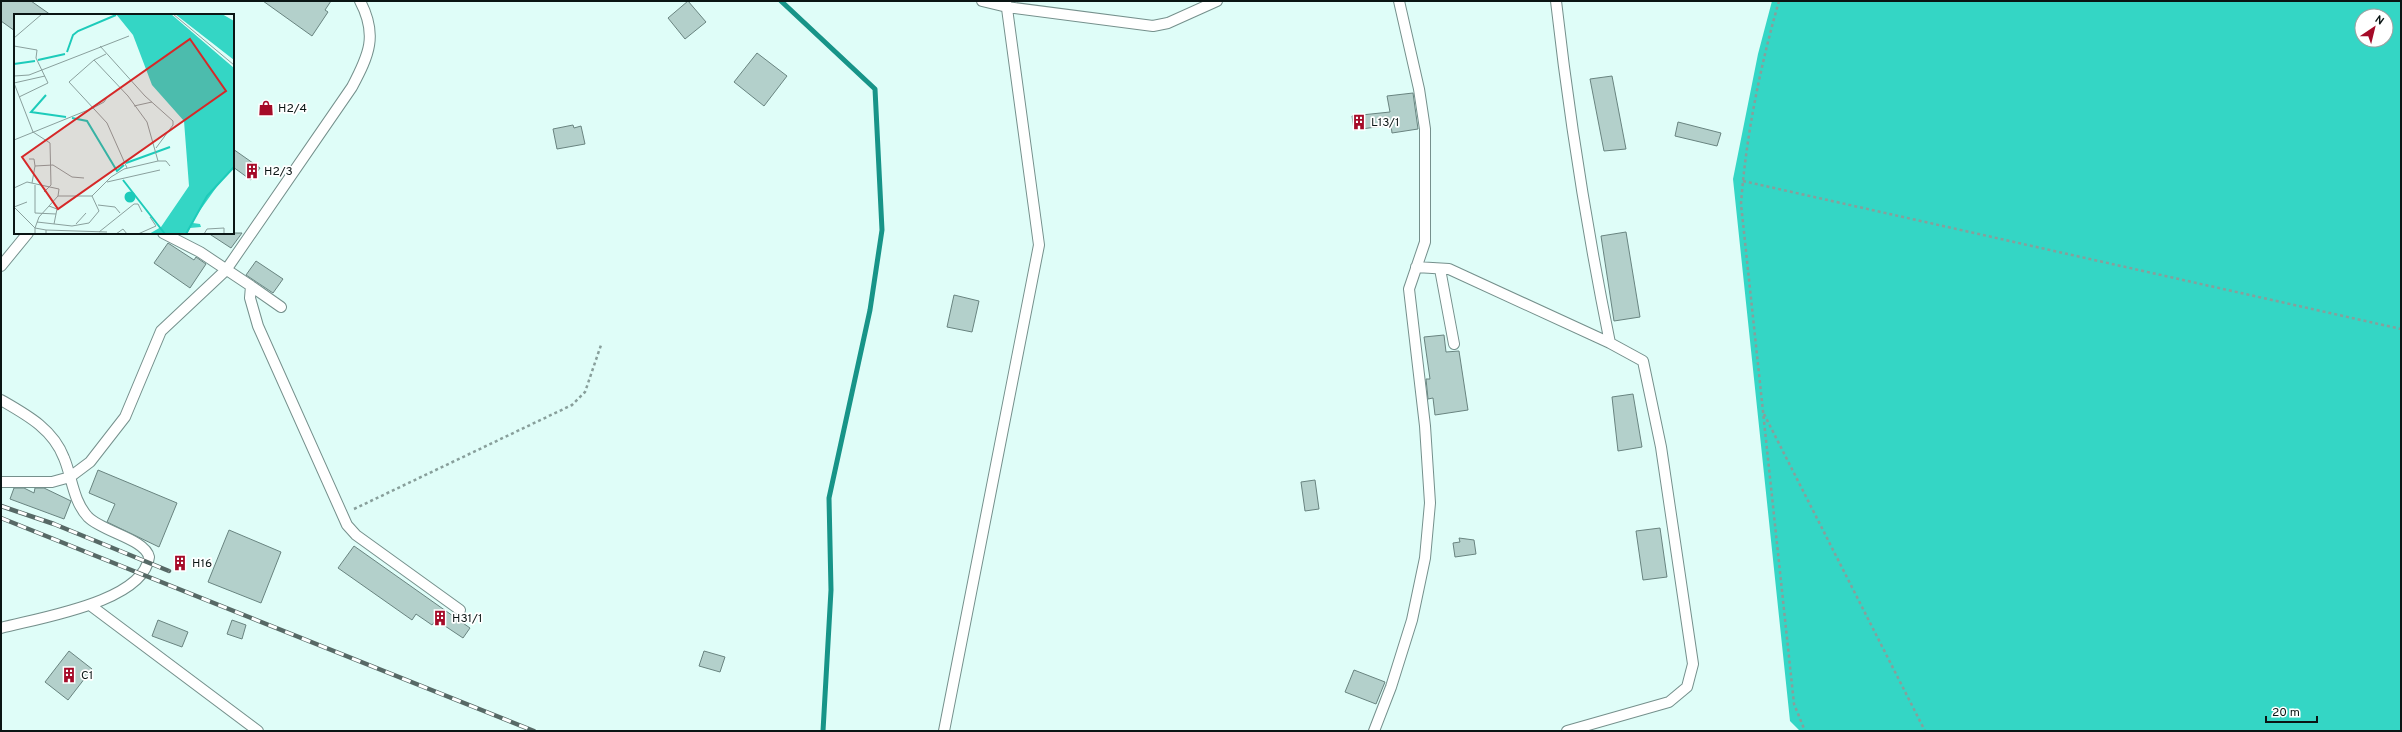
<svg xmlns="http://www.w3.org/2000/svg" width="2402" height="732" viewBox="0 0 2402 732" font-family="Overpass,sans-serif">
<rect width="100%" height="100%" fill="#dffdf8"/>
<path fill="#34d6c5" fill-rule="evenodd" d="M1772,1H2401V731H1800L1790,721L1733,179L1758,54ZM2362,16H2386V40H2362Z"/>
<g fill="none" stroke-linecap="round" stroke-linejoin="round">
<path stroke="#179488" stroke-width="5" d="M781,1L875,89L882,230L870,310L829,498L831,590L823,731"/>
</g>
<path fill="#b3d0cb" stroke="#698480" d="M1,1H31L51,15H15V31L1,21Z
M263,1H331L325,10L328,12L312,36Z
M688,1L706,22L685,39L668,18Z
M757,53L787,76L764,106L734,82Z
M1612,76L1626,149L1604,151L1590,79Z
M1413,93L1418,129L1392,133L1391,125L1354,130L1352,116L1390,112L1387,96Z
M1678,122L1721,133L1717,146L1675,136Z
M573,125L574,128L581,126L585,144L557,149L553,129Z
M233,149L260,168L251,180L233,167Z
M1626,232L1640,317L1614,321L1601,236Z
M208,233H242L231,248Z
M168,243L194,260L196,257L206,264L190,288L154,263Z
M256,261L283,279L273,293L246,275Z
M954,295L979,301L972,332L947,327Z
M1444,335L1446,352L1459,351L1468,410L1435,415L1433,398L1428,399L1426,379H1430L1424,337Z
M1633,394L1642,447L1618,451L1612,397Z
M98,470L177,503L159,547L107,522L115,504L89,493Z
M1315,480L1319,509L1305,511L1301,482Z
M14,488H24L34,493L35,488H44L71,501L64,519L10,499Z
M1660,528L1667,577L1643,580L1636,531Z
M229,530L281,552L261,603L208,582Z
M1459,538L1474,540L1476,554L1455,557L1453,543L1460,542Z
M354,546L470,628L463,638L436,620L432,625L416,614L412,620L338,568Z
M158,620L188,632L182,647L152,636Z
M232,620L246,625L242,639L227,634Z
M69,651L92,669L68,700L45,682Z
M704,651L725,657L720,672L699,666Z
M1354,670L1385,682L1376,704L1345,692Z"/>
<g fill="none" stroke-linecap="round" stroke-linejoin="round">
<defs>
<path id="lane" d="M982,1L1007,7L1153,26L1168,23L1217,1
M1556,1C1569,116 1587,230 1610,343L1643,361L1661,447L1693,664L1687,687L1669,702L1567,731
M163,233L200,252L251,286L250,298L258,326L347,525L356,535L460,610
M1,266L28,233
M1416,267L1449,269L1610,343
M1440,269L1454,344
M251,286L281,307
M1,400C27,415 53,429 64,458C72,477 73,501 88,517C103,532 145,539 149,557C144,602 38,618 1,628
M1,482H52L70,477L90,462L125,417L161,331L226,270L352,87C369,55 378,35 360,1
M90,605L258,731
M944,731L1039,245L1006,1
M1374,731L1391,687L1412,620L1425,558L1430,503L1425,426L1409,289L1425,242V129L1419,89L1399,1"/>
</defs>
<use href="#lane" stroke="#75908c" stroke-width="12"/>
<path stroke="#889f9b" stroke-width="2.5" stroke-dasharray="3 3" stroke-linecap="butt" d="M1779,1C1760,67 1746,136 1741,204L1794,704L1805,731
M1743,181L2401,329
M1764,414L1925,731
M354,509L572,405L585,392L601,345"/>
<use href="#lane" stroke="#fff" stroke-width="10"/>
<defs>
<path id="rail" d="M1,506L54,524L169,571
M1,518L534,731"/>
</defs>
<use href="#rail" stroke="#576966" stroke-width="4.5"/>
<use href="#rail" stroke="#fff" stroke-width="3" stroke-dasharray="9" stroke-linecap="butt"/>
</g>
<defs>
<symbol id="shop-bare" viewBox="-9 -9 18 18"><path d="M-5-2.5h2.3a2.7 3.5 0 0 1 5.4 0H5L5.5 6h-11ZM-1.5-2.5h3a1.5 2.3 0 0 0-3 0Z" fill="#a50b28" stroke="#fff" stroke-width="2.5" paint-order="stroke"/></symbol>
<symbol id="building-bare" viewBox="-9 -9 18 18"><path d="M-4-6H4V6H1V3H-1V6H-4ZM-2.5-4.3h1.7v1.8h-1.7ZM.8-4.3h1.7v1.8H.8ZM-2.5-1h1.7V.8h-1.7ZM.8-1h1.7V.8H.8Z" fill="#a50b28" stroke="#fff" stroke-width="2.5" paint-order="stroke"/></symbol>
</defs>
<g fill-rule="evenodd">
<use href="#shop-bare" x="255" y="97" width="22" height="22"/>
<use href="#building-bare" x="1348" y="111" width="22" height="22"/>
<use href="#building-bare" x="241" y="160" width="22" height="22"/>
<use href="#building-bare" x="169" y="552" width="22" height="22"/>
<use href="#building-bare" x="429" y="607" width="22" height="22"/>
<use href="#building-bare" x="58" y="664" width="22" height="22"/>
</g>
<g text-anchor="middle" stroke-width="3.5" stroke-linejoin="round" paint-order="stroke">
<g font-size="12" fill="#0a1514" stroke="#fff" text-anchor="start">
<text x="278" y="112">H2/4</text>
<text x="1371" y="126">L13/1</text>
<text x="264" y="175">H2/3</text>
<text x="192" y="567">H16</text>
<text x="452" y="622">H31/1</text>
<text x="81" y="679">C1</text>
</g>
</g>
<g transform="translate(14 14)">
<rect width="220" height="220" fill="#dffdf8"/>
<path d="M102,0H157L220,54V154L209,164L182,202L179,209L186,210L187,213L176,214L173,220H135L147,213L175,172L170,107L138,71L119,21ZM161,0H208L220,7V46Z" fill="#34d6c5"/>
<path d="M110.5 183a5.5 5.5 0 1 1 11 0a5.5 5.5 0 1 1-11 0Z" fill="#1dcbba"/>
<path fill="none" stroke="#1dcbba" stroke-width="2" d="M53,38L59,21L64,17L102,1M24,46L51,40M0,50L21,47M32,81L17,98L52,103M58,104L73,107L103,157L110,151M112,149L156,133M109,166L151,220M172,220L193,182L220,153"/>
<path fill="none" stroke="#8aa09d" stroke-width="1" d="M159,0L220,51M0,24L28,0M0,32L23,36L22,44L34,69L5,83M86,32L131,82L159,107V111L142,134M92,40L80,46L55,68L93,109L113,154M80,46L114,82L133,108L144,147M0,62L15,61L115,22M0,69L19,118L36,129L37,171L30,178M0,69L31,62M120,92L138,88M0,126L79,94L90,88L94,82M15,145H20L21,152L39,151L58,163L70,164M93,168L146,156M18,169L21,152M21,171V199L42,200M0,174L13,168L45,175L44,182L35,192M78,182L97,163L110,155L144,147H152L156,152M84,191L101,193L106,199M0,193L21,214V220M0,193L13,188M23,208L58,212L75,209L85,197L78,182H44M62,210L72,199M32,216L21,214L25,203L35,192L43,195L40,210M85,218L120,190H124L128,198M32,220V216L93,218M102,220L109,215L113,220M124,220L142,212L136,203M190,220L193,215L210,214V220"/>
<path fill="#d62828" fill-opacity="0.15" stroke="#d62828" stroke-width="2" d="M176,25L212,77L44,195L8,143Z"/>
<rect width="220" height="220" fill="none" stroke="#0a1514" stroke-width="2"/>
</g>
<rect width="2402" height="732" fill="none" stroke="#0a1514" stroke-width="4"/>
<g transform="translate(2374 28) rotate(35)"><circle r="19" fill="#ffffff" stroke="#9da1a1"/>
<path d="M0-3L7 15L0 10L-7 15Z" fill="#a50b28"/>
<text y="-6" font-size="11" font-weight="bold" text-anchor="middle" fill="#0a1514">N</text>
</g>
<path d="M2266 716v6h51v-6" fill="none" stroke="#0a1514" stroke-width="2"/>
<text x="2272" y="716" font-size="12" fill="#0a1514" stroke="#ffffff" stroke-width="3" paint-order="stroke">20 m</text>
</svg>
